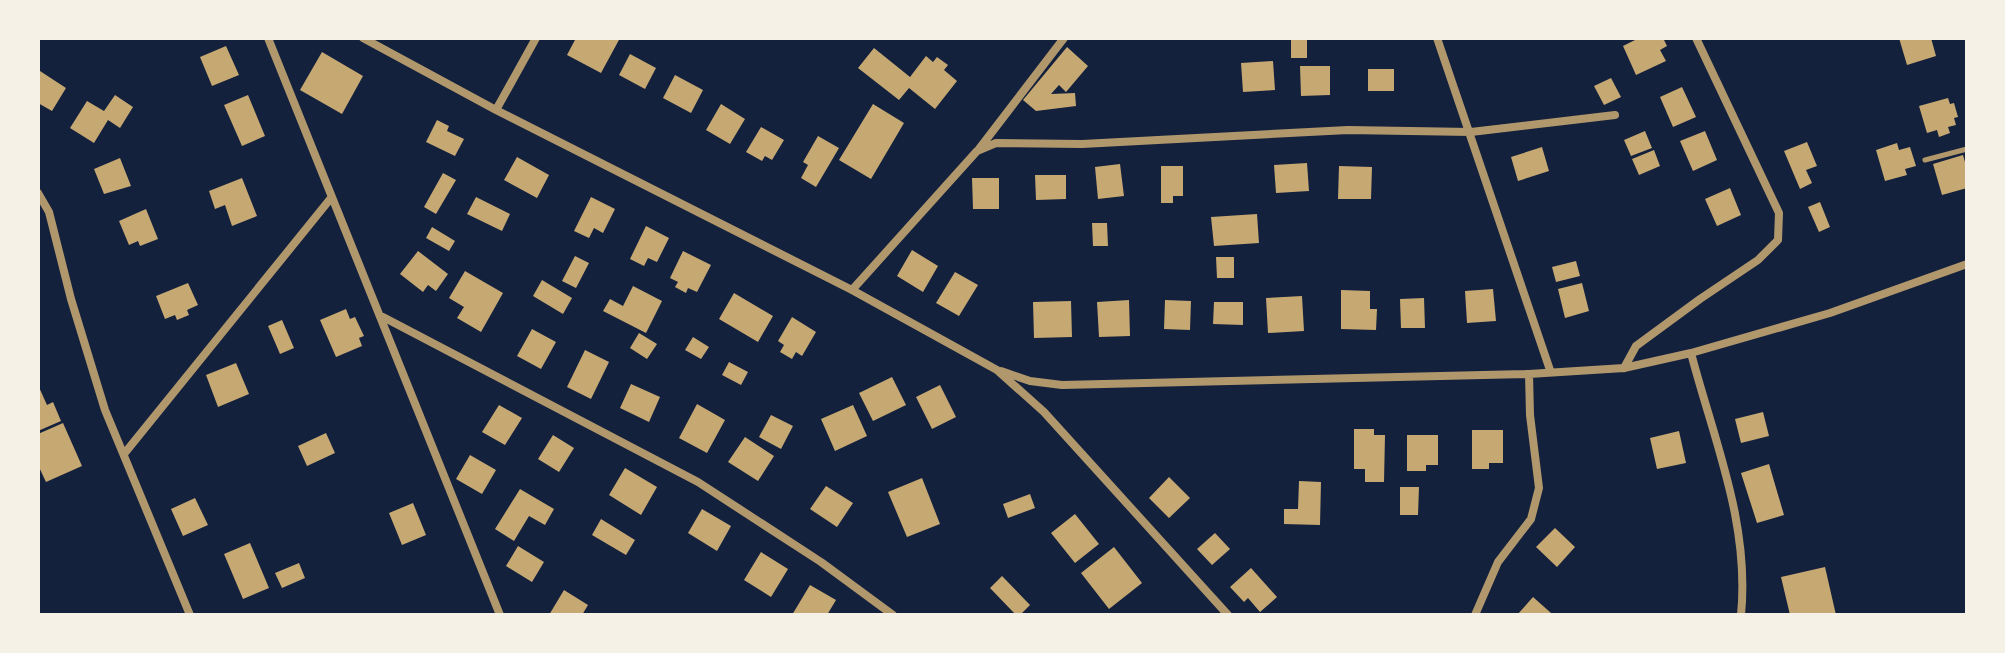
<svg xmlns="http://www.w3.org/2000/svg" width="2005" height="653" viewBox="0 0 2005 653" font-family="Montserrat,sans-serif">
<rect width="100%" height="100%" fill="#14213d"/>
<path fill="#c6a872" d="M576,38H620L601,73L567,55Z
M1291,38H1307V58H1291Z
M1639,38H1663L1667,46L1660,50L1666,61L1636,75L1623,46Z
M1899,38H1931L1936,56L1907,65Z
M226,46L239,75L212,86L200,57Z
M1067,47L1088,66L1066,92L1059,85L1051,94L1075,93L1076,106L1036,111L1023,100Z
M874,48L910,77L926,56L933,62L937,57L948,65L944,70L957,81L935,109L909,88L899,100L858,68Z
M322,52L363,76L342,114L300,90Z
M630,54L656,68L645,89L619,75Z
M1273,61L1275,90L1243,92L1241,63Z
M1300,66H1330V95L1301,96Z
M1368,69H1394V91H1368Z
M40,71L66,88L52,111L38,103Z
M675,75L703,90L691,113L663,98Z
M1611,78L1621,97L1604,105L1594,86Z
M1682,87L1696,117L1673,127L1660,97Z
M115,95L133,107L120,128L108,120L94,143L70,128L87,101L104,111Z
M248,95L265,136L242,146L224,105Z
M1948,98L1950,104L1954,103L1958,117L1954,118L1956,125L1948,127L1950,133L1939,137L1937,130L1927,133L1919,106Z
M721,104L745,119L730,144L706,130Z
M873,104L904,123L871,179L839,160Z
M437,120L449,126L447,131L464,139L455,156L426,142Z
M761,127L784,140L772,160L765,156L762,161L746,152Z
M1645,131L1652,148L1631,156L1624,140Z
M1705,131L1717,160L1693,171L1680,141Z
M818,136L839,148L816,187L801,178L808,165L803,162Z
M1807,142L1817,166L1806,170L1812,183L1800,189L1784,151Z
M1897,143L1899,150L1910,147L1916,166L1905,169L1907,175L1885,181L1876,150Z
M1542,147L1549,171L1518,181L1511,157Z
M1654,150L1660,166L1639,175L1632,159Z
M1963,155L1967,169V188L1942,195L1933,164Z
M517,157L549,175L537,198L504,180Z
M120,158L131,186L104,194L94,169Z
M1307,163L1309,191L1276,193L1274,165Z
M1120,164L1124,196L1098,199L1095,167Z
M1161,166H1183V196H1173V203H1161Z
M1339,166L1372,167L1371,199H1338Z
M443,173L456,180L436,214L424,207Z
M1035,175H1066V199L1036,200Z
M242,178L257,216L232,226L225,205L215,209L209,191Z
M972,178H999V209H973Z
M1730,188L1741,215L1717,226L1705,199Z
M476,197L510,214L502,231L467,214Z
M591,197L615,209L603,233L594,228L589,238L574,231Z
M1820,202L1830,227L1819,232L1808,207Z
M146,209L158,239L140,246L138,241L129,245L119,221Z
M1257,214L1259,243L1214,246L1211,217Z
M1092,223H1107L1108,246H1093Z
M646,226L669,238L657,262L648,258L644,266L630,259Z
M432,227L455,241L449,251L426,238Z
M912,250L938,266L923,292L897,276Z
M418,251L448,274L436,291L428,285L423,292L400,274Z
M683,251L711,265L697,292L688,288L686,293L675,287L678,282L670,278Z
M575,256L589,263L576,288L562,281Z
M1216,257H1234V278H1217Z
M1576,261L1580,276L1556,282L1552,267Z
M465,271L503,293L481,332L457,318L464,307L449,298Z
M955,272L978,285L959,316L936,303Z
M542,280L572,298L563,314L533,296Z
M188,283L198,305L187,310L189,315L177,320L175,315L165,319L156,296Z
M1582,283L1589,311L1565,318L1558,289Z
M633,286L662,301L646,333L603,311L610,299L623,306Z
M1493,289L1496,321L1467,323L1465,291Z
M1341,290L1370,291V309H1377L1376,330L1341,329Z
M734,293L773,316L758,342L719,319Z
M1302,296L1304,331L1268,333L1266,298Z
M1424,298L1425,328H1401L1400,299Z
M1129,300L1130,336L1099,337L1097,302Z
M1165,300L1191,301L1190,330L1164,329Z
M1071,301L1072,337L1034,338L1033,302Z
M1214,302H1243V325L1213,324Z
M346,309L350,319L355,317L364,336L359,338L362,346L336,357L320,320Z
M792,317L816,332L802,356L796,352L792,359L780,352L784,345L778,341Z
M282,320L294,348L280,354L268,326Z
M532,329L556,342L541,369L517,356Z
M639,333L657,344L647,359L630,348Z
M693,337L709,347L701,359L685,350Z
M585,350L609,362L591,399L567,387Z
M729,362L748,372L741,385L722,375Z
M236,363L249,394L218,407L206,375Z
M892,377L906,405L873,421L859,393Z
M631,384L660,397L649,422L620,408Z
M38,385L47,405L53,402L61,421L38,431Z
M940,385L956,417L932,429L916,397Z
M697,404L725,420L707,453L679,438Z
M499,405L522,418L505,445L482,432Z
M853,405L867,436L835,451L821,419Z
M1763,412L1769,436L1741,443L1735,419Z
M771,415L793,426L781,449L759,437Z
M63,423L82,466L46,482L38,465V434Z
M1354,429H1374V435H1385L1384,482H1365V469H1354Z
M1472,430H1503V463H1489V469H1472Z
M1679,431L1686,463L1657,469L1650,438Z
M326,433L335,453L307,466L298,446Z
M553,435L574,448L559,472L538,459Z
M1407,435H1438V465H1426V471H1407Z
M745,437L774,456L758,481L728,462Z
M470,455L496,470L482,494L456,479Z
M1769,464L1784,515L1757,523L1741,473Z
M625,468L657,487L641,515L609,495Z
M1169,477L1190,498L1169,518L1149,498Z
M922,478L940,524L907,537L888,492Z
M1299,481L1321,482L1320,525L1284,524V509H1298Z
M826,486L853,503L837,527L810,509Z
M1400,487H1419L1418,515H1400Z
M520,489L554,509L545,525L529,516L514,541L495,529Z
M1030,494L1035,508L1008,518L1003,504Z
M195,498L208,525L183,536L171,509Z
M413,503L426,535L402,545L389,513Z
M702,509L731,526L717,551L688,533Z
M1075,514L1099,544L1075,563L1051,533Z
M601,519L635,540L626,555L592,535Z
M1555,528L1575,547L1557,567L1536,547Z
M1215,533L1230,549L1212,565L1197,549Z
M250,543L269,588L243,599L224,554Z
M518,546L544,562L532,582L506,566Z
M1114,547L1142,583L1109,609L1081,573Z
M761,552L788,569L771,597L744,580Z
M299,563L305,578L282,588L275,573Z
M1825,567L1836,615H1790L1781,577Z
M1251,568L1277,597L1260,612L1248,598L1244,602L1230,587Z
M1002,576L1030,605L1020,615H1016L990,588Z
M810,585L836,600L827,615H792Z
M564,590L588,605L582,615H549Z
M1533,597L1551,613L1549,615H1517Z"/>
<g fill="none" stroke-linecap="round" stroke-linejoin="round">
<path stroke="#b1986c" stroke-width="5" d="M1925,160L1967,149"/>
<path stroke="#b1986c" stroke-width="8" d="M268,38C344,231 424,422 500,615
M363,38L496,110L852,290L997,370L1044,412L1228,615
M1437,38L1550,370
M496,110L536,38
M979,149L1064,38
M38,193L49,212L71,299L105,410L190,615
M852,290L977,151L996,143L1082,144L1348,130L1471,132L1615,115
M383,317L698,482L821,562L893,615
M1691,353C1714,441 1750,523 1741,615
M1624,368L1636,346L1700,299L1758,260L1778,240L1779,213L1696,38
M1001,371L1030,381L1062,385L1529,374L1624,368L1691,353L1830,313L1967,264
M124,454L331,198
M1475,615L1498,562L1531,519L1539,488L1530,415L1529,374"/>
</g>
<rect width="2005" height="653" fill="none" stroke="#f6f1e7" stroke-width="80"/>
</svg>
